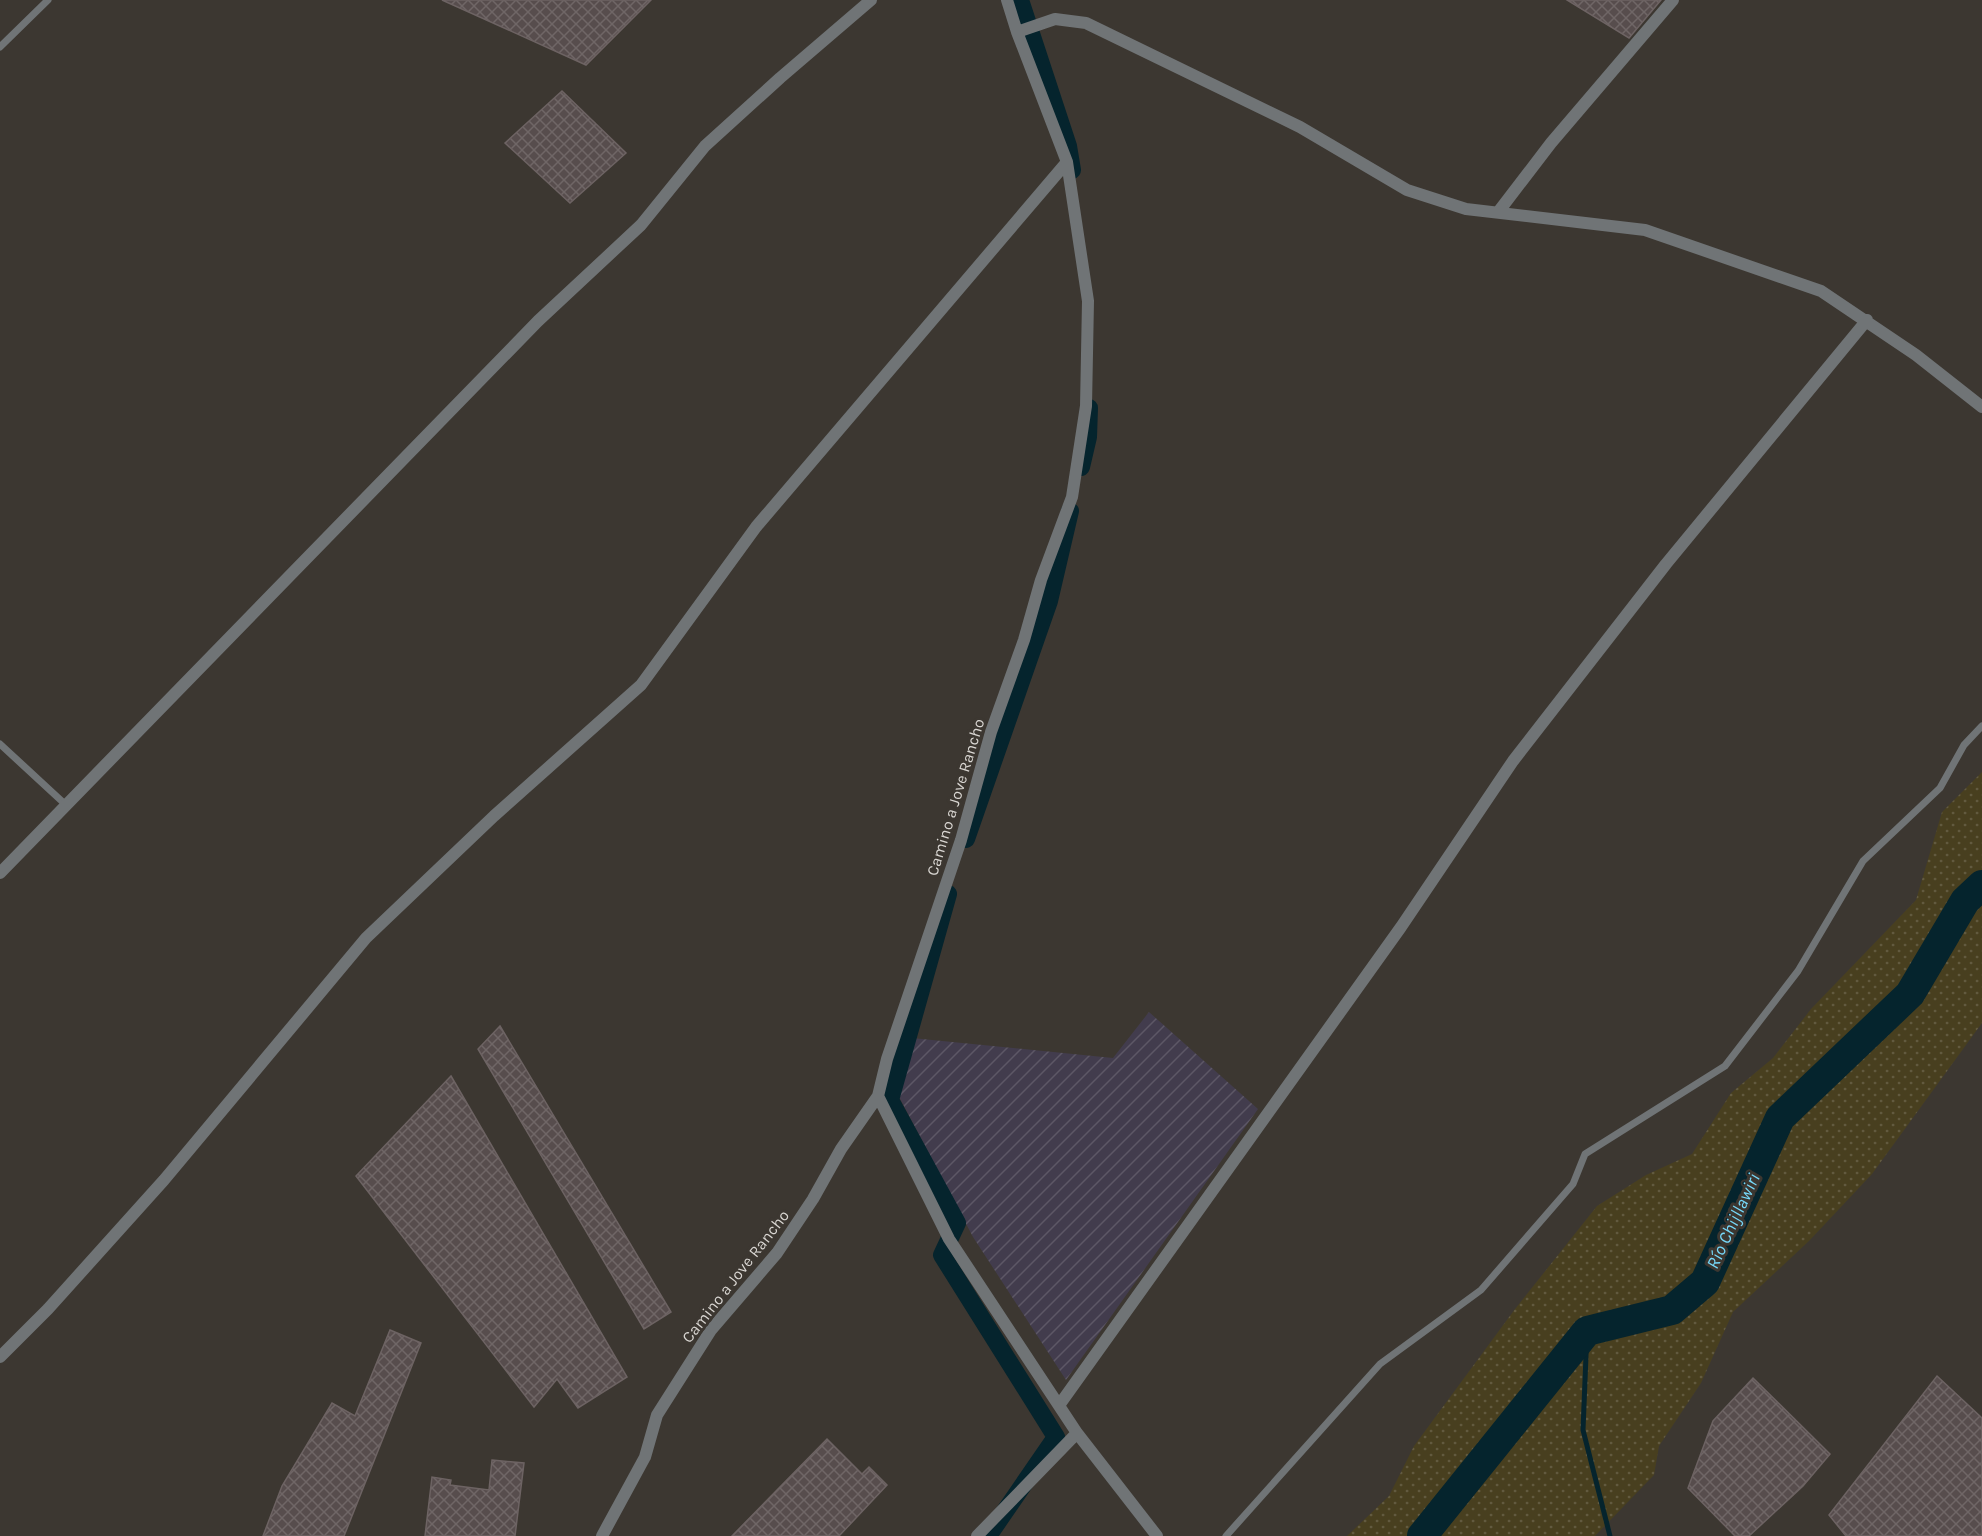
<svg xmlns="http://www.w3.org/2000/svg" width="1982" height="1536" viewBox="0 0 1982 1536" font-family="Karla,sans-serif">
<defs>
<pattern id="industrial-furrows" width="10" height="10" patternUnits="userSpaceOnUse" patternTransform="scale(1.5)"><rect width="10" height="10" fill="#423c4d"/><path d="M-1 1l2-2M0 10L10 0M9 11l2-2" fill="none" stroke="#5d5766"/></pattern>
<pattern id="sand-dots" width="8" height="8" patternUnits="userSpaceOnUse" patternTransform="scale(1.5)"><rect width="8" height="8" fill="#483f1f"/><path d="M2 2h.1M6 6h.1" fill="none" stroke="#625a3f" stroke-width="1.8" stroke-linecap="round"/></pattern>
<pattern id="building-cross-hatch" width="8" height="8" patternUnits="userSpaceOnUse" patternTransform="scale(1.5)"><rect width="8" height="8" fill="#574d4d"/><path d="M0 0l8 8M0 8l8-8" fill="none" stroke="#6f6666"/></pattern>
</defs>
<rect width="100%" height="100%" fill="#3c3731"/>
<path fill="url(#industrial-furrows)" d="M1149,1012L1258,1109L1066,1380L973,1237L898,1095L912,1038L1113,1058Z"/>
<path fill="url(#sand-dots)" d="M1982,772V1023L1872,1174L1809,1241L1733,1312L1701,1383L1659,1446L1654,1475L1595,1536H1347L1389,1496L1414,1446L1515,1309L1597,1206L1646,1175L1692,1154L1731,1093L1773,1058L1811,1009L1916,900L1942,812Z"/>
<g fill="none" stroke-linecap="round" stroke-linejoin="round">
<path stroke="#05242d" stroke-width="5" d="M1587,1331L1583,1430L1610,1536"/>
<path stroke="#05242d" stroke-width="18" d="M1020,0L1068,146L1072,170
M1081,467L1088,437L1089,408
M966,839L1049,601L1070,511
M948,894L890,1100L957,1223L942,1255L1056,1437L988,1536"/>
<path stroke="#05242d" stroke-width="30" d="M1422,1536L1587,1331L1672,1310L1705,1282L1780,1118L1910,994L1965,901L1982,885"/>
</g>
<path fill="url(#building-cross-hatch)" stroke="#6d6363" stroke-width="1.5" d="M442,0H651L586,65Z
M1567,0H1661L1629,38Z
M562,91L626,153L570,203L505,143Z
M500,1026L671,1312L644,1329L478,1049Z
M451,1076L627,1377L578,1408L557,1379L534,1407L356,1176Z
M390,1330L421,1343L344,1536H263L282,1486L332,1403L355,1416Z
M1937,1376L1982,1418V1536H1846L1829,1515Z
M1753,1378L1830,1454L1803,1486L1749,1536H1735L1688,1488L1713,1421Z
M827,1439L862,1474L869,1467L887,1485L839,1536H732Z
M492,1460L524,1463L515,1536H425L432,1477L451,1480L450,1485L489,1490Z"/>
<g fill="none" stroke-linecap="round" stroke-linejoin="round">
<path stroke="#707476" stroke-width="7" d="M0,47L48,0
M0,744L66,805
M1226,1536L1380,1364L1481,1290L1573,1184L1585,1154L1725,1066L1798,971L1863,861L1940,788L1964,745L1982,726"/>
<path stroke="#707476" stroke-width="12" d="M1017,32L1055,19L1086,23L1300,127L1407,190L1466,209L1645,230L1821,291L1916,355L1982,407
M1499,211L1551,143L1673,0
M0,873L538,321L641,225L705,146L780,78L871,0
M878,1096L949,1239L1077,1433L1157,1536
M0,1357L48,1309L164,1180L366,938L494,816L641,685L756,527L1067,162
M1060,1404L1401,927L1513,761L1666,564L1867,320
M602,1536L645,1457L657,1415L711,1330L777,1253L813,1199L841,1149L878,1096L887,1059L961,840L991,732L1024,640L1041,580L1072,497L1086,406L1088,301L1067,162L1017,32L1007,0
M977,1536L1077,1433"/>
</g>
<g text-anchor="middle" stroke-width="6" stroke-linejoin="round" paint-order="stroke">
<g font-size="16" fill="#d9d6d2" stroke="#3c3731">
<text transform="translate(955 797) rotate(-73)" y="6">Camino a Jove Rancho</text>
<text transform="translate(735 1276) rotate(-52)" y="6">Camino a Jove Rancho</text>
</g>
<g font-size="18" font-style="italic" fill="#76d8f9" stroke="#3c3731">
<text transform="translate(1733 1221) rotate(-65)" y="6">Río Chijllawiri</text>
</g>
</g>
</svg>
